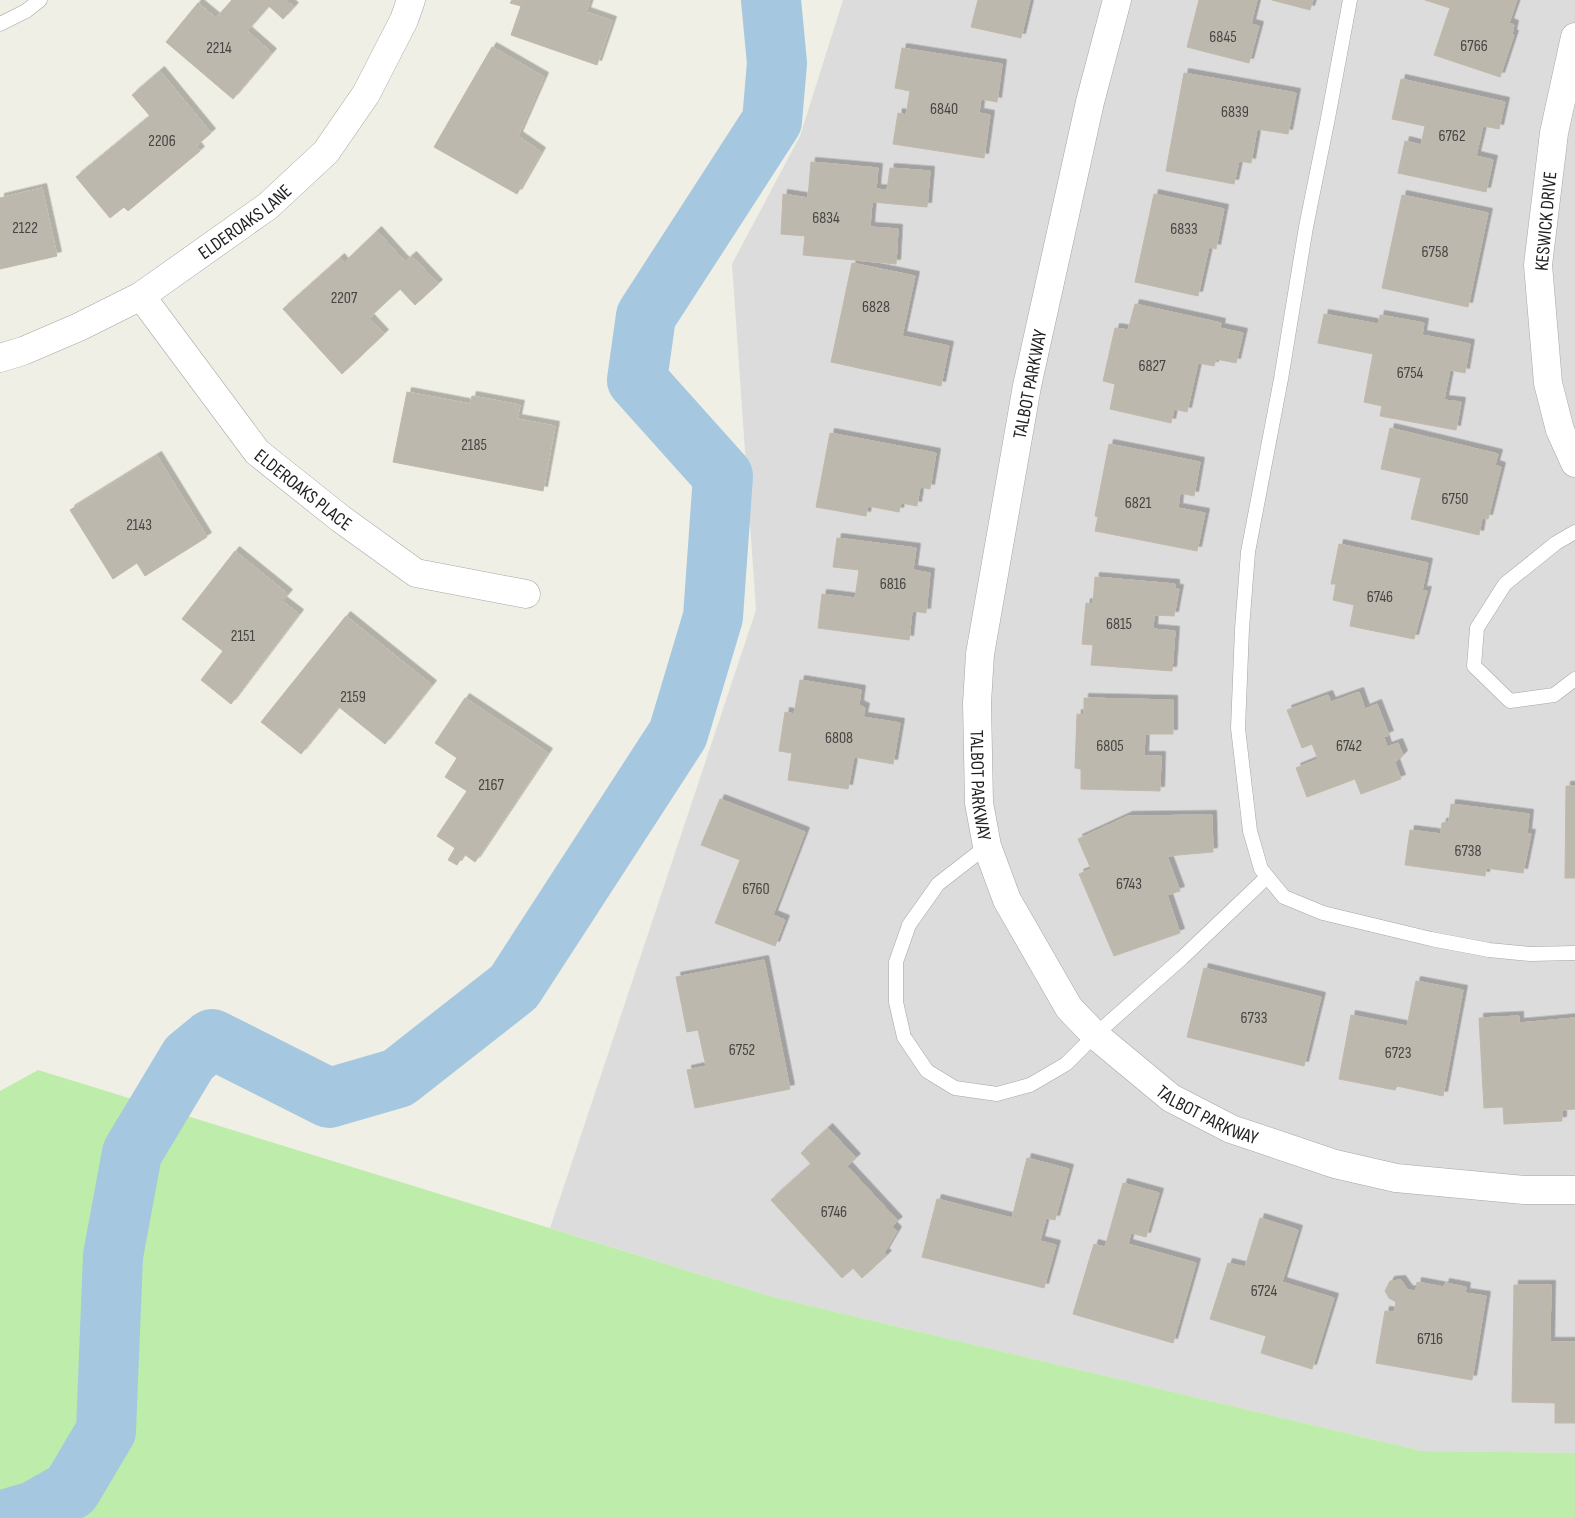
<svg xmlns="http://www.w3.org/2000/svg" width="1575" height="1518" viewBox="0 0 1575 1518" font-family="'Sofia Sans Condensed',sans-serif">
<defs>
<filter id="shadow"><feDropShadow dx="4.5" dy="-4.5" stdDeviation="0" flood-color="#0004"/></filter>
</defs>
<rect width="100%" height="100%" fill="#f0efe5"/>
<path fill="#dddcdc" d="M843,0H1575V1453L1422,1451L773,1297L550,1228L756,610L732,264L800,136Z"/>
<path fill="#beecaa" d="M38,1070L773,1297L1422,1451L1575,1453V1518H0V1091Z"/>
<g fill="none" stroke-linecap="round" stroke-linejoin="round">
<path stroke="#a5c7df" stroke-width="60" d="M10,1518L34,1511L71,1490L106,1431L113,1256L132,1153L189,1058L212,1039L329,1098L398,1078L514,987L678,734L713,617L723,476L637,380L646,316L772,121L777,63L771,0"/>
</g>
<path fill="#bdb8ae" stroke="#c2b8a7" filter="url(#shadow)" d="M232,0H285L294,7L283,19L269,6L247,31L272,53L233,99L166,42L198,3L216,18Z
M512,0H590L586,12L612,21L597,65L511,35L521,6L510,3Z
M978,0H1030L1021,38L971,27Z
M1199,0H1257L1251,24L1259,26L1249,63L1187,47Z
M1272,0H1313L1310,10Z
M1425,0H1517L1509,23L1514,25L1512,34L1514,35L1500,77L1434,55L1450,8Z
M492,47L544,77L518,136L541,152L517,194L434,147Z
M902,48L1002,64L997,102L981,99L979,113L990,115L984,158L893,144L898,113L906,115L910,91L895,88Z
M160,71L211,133L196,146L200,151L128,211L124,207L110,218L76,177L150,116L132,95Z
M1184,73L1296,93L1288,134L1257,129L1251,163L1239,161L1234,184L1166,171Z
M1401,79L1505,102L1499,129L1483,126L1476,156L1493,160L1486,192L1398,173L1405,141L1421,145L1425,126L1392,119Z
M811,162L878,168L876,189L887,190L890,168L930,171L927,207L872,202L870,227L898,229L896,264L803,255L805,236L781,234L783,194L808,198Z
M42,188L57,256L0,269V198Z
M1154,194L1224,209L1216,249L1209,247L1198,296L1135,282Z
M1402,195L1488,213L1468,307L1382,288Z
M377,231L405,262L412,256L438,284L415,305L400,289L369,318L384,334L342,374L283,309L340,258L344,263Z
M852,263L915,276L902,336L949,346L941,386L831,362Z
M1135,304L1221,323L1220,328L1243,333L1236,363L1216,359L1214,366L1198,363L1187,412L1174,409L1171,423L1110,409L1115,384L1103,381L1115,328L1128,330Z
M1324,314L1378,324L1380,315L1424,323L1422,335L1470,344L1465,373L1450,370L1444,400L1461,402L1456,430L1380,416L1382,406L1364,402L1373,354L1318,343Z
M407,392L470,404L472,396L520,405L517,419L555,426L543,491L393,462Z
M1390,428L1498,454L1495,465L1501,467L1488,519L1482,518L1479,535L1411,519L1421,478L1381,469Z
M830,433L936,453L930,489L920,487L917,506L901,503L899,512L868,506L866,516L816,507Z
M1109,444L1200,462L1194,496L1180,493L1178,508L1205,513L1197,551L1095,531L1098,517L1095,516Z
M157,456L207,537L145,576L137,563L113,579L70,510Z
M837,538L916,548L913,570L930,573L926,613L912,611L909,640L818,628L822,594L855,598L859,570L833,567Z
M1339,544L1428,563L1422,591H1427L1414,639L1350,626L1354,605L1333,600L1336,584H1331Z
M235,551L288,594L282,601L299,614L231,704L201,680L223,651L182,619Z
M1095,577L1175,584V589H1179L1174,616L1154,615L1153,629L1175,631L1172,671L1091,665L1093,645L1082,644L1086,603L1093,604Z
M346,616L432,685L385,744L339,707L301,754L261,722Z
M800,680L861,690L859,705L865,708L863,717L900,723L893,764L854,757L848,789L788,780L792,753L779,751L785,712L794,714Z
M1359,692L1365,709L1377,704L1389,735L1384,737L1387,747L1398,743L1403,755L1395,763L1401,779L1361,794L1355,779L1307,797L1296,768L1318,759L1312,744L1302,748L1287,710L1328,695L1331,702Z
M465,698L548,753L475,862L464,854L457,865L448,860L455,848L437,836L467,791L445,777L457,758L435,743Z
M1084,698L1173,700V734H1145L1144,756H1161L1160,791L1081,789V769L1075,768L1077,714L1084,715Z
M1566,786H1575V878H1565Z
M720,799L805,832L773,915L785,920L775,946L715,923L740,860L701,845Z
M1451,804L1529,814L1527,834H1531L1523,873L1486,868L1485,876L1405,865L1410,830L1441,834L1442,823L1449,822Z
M1212,815L1213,852L1167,856L1180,891L1167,895L1180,933L1114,956L1079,874L1091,869L1078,839L1128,816Z
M764,960L790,1089L695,1108L687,1070L706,1066L698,1030L687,1032L676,977Z
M1204,968L1321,997L1304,1066L1187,1037Z
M1416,981L1463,990L1443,1096L1397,1086L1395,1090L1339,1079L1351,1015L1407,1026Z
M1519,1016V1023L1575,1018V1109L1562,1110V1121L1504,1124L1503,1107L1484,1108L1479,1018Z
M828,1128L856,1158L847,1166L898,1221L892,1226L897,1231L884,1253L887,1255L862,1278L853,1268L842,1278L771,1200L811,1164L801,1153Z
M1027,1158L1069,1169L1055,1220L1046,1218L1040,1241L1056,1245L1044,1288L922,1257L937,1199L1012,1218Z
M1123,1183L1159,1193L1146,1237L1131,1233L1128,1244L1196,1263L1173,1343L1073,1314L1094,1244L1105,1247Z
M1260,1218L1298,1230L1282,1282L1334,1298L1312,1369L1261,1353L1266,1336L1210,1319L1228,1263L1245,1267Z
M1401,1280L1408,1290L1416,1291L1417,1282L1444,1287L1445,1283L1466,1287L1465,1293L1486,1296L1472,1380L1376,1363L1385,1311L1394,1312L1396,1302L1389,1298L1385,1291L1390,1281Z
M1514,1285H1551L1550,1342H1575V1423H1555V1403L1512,1402Z"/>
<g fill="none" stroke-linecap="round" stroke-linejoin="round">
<defs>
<path id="lane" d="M1350,0L1328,118L1306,227L1281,379L1248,552L1242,629L1238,728L1250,831L1261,869L1284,897L1323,913L1431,939L1489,950L1530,954L1575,953
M0,24L26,11L40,0
M1575,532L1556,543L1505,584L1477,628L1474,666L1510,701L1554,695L1575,679
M987,846L938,884L909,925L896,962V1002L904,1037L927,1071L955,1088L997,1094L1030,1085L1066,1064L1095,1035L1182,958L1267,877"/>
<g id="street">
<path id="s1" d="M1117,0L1090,102L1027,386L980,654L977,703L979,803L987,846L1007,900L1069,1008L1095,1035L1171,1098L1231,1129L1335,1164L1396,1178L1524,1190H1575"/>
<path d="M1575,37L1554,133L1538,265L1548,383L1560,430L1575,463"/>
<path id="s2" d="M141,296L257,452L341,519L416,573L526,594"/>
<path id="s3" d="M0,358L23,351L79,327L141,296L268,206L326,152L366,94L404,20L411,0"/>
</g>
</defs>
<use href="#lane" stroke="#a6a6a6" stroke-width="15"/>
<use href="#street" stroke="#a6a6a6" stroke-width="29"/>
<use href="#lane" stroke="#fff" stroke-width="14"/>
<use href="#street" stroke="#fff" stroke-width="28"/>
</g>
<g text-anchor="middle" stroke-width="5" stroke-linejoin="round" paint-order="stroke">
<g font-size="16" fill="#464543">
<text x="1223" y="42">6845</text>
<text x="1474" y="51">6766</text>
<text x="219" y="53">2214</text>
<text x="944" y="114">6840</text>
<text x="1235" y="117">6839</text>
<text x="1452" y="141">6762</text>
<text x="162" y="146">2206</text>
<text x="826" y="223">6834</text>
<text x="25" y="233">2122</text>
<text x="1184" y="234">6833</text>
<text x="1435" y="257">6758</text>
<text x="344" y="303">2207</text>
<text x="876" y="312">6828</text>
<text x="1152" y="371">6827</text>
<text x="1410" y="378">6754</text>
<text x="474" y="450">2185</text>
<text x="1455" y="504">6750</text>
<text x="1138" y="508">6821</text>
<text x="139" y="530">2143</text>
<text x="893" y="589">6816</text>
<text x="1380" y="602">6746</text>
<text x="1119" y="629">6815</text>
<text x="243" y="641">2151</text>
<text x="353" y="702">2159</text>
<text x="839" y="743">6808</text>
<text x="1110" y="751">6805</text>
<text x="1349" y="751">6742</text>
<text x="491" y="790">2167</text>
<text x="1468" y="856">6738</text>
<text x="1129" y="889">6743</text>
<text x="756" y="894">6760</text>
<text x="1254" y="1023">6733</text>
<text x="742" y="1055">6752</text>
<text x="1398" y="1058">6723</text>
<text x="834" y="1217">6746</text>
<text x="1264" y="1296">6724</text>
<text x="1430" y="1344">6716</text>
</g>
<g font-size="19" fill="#1f1f1f" stroke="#fff">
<text dy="7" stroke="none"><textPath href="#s3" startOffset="282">ELDEROAKS LANE</textPath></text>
<text transform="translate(1545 221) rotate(-85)" y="7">KESWICK DRIVE</text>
<text transform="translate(1029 384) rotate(-79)" y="7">TALBOT PARKWAY</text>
<text dy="7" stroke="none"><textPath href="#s2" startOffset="254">ELDEROAKS PLACE</textPath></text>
<text dy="7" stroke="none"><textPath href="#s1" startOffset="800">TALBOT PARKWAY</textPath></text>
<text dy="7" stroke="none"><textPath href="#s1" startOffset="1220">TALBOT PARKWAY</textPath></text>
</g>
</g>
</svg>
